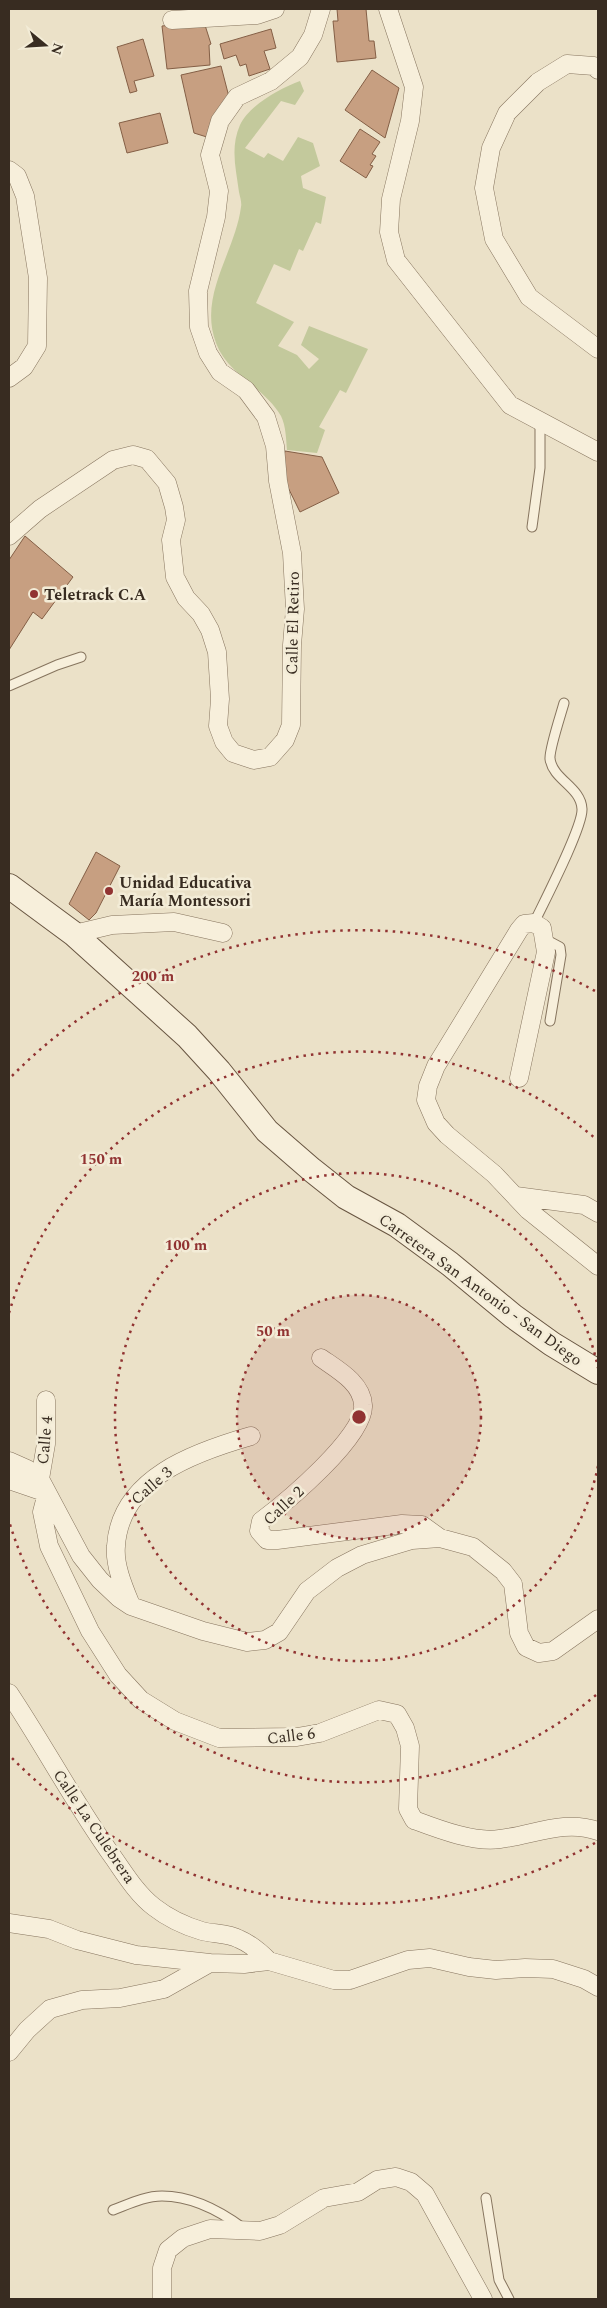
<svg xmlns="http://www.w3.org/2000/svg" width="607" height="2308" viewBox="0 0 607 2308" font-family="Spectral,serif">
<rect width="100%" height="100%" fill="#ebe1c8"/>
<path fill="#c3c99c" d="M300,81L304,91L295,105L281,101L245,148L264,158L268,153L283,161L298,137L313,143L320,166L301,176L303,188L326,197L321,224L316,222L303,251L299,249L290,271L274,264L256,303L294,322L278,346L297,355L309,369L319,359L301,345L309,326L368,349L346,393L340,390L319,427L325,430L317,453L287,450C286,439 286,426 281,416C264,387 228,375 216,343C198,295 235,253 241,207C242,203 240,197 239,192C236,169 230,148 240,125C249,105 281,88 300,81Z"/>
<path fill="#c79f81" stroke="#845f46" d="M337,9H366L369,41H374L376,58L337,62L333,21H338Z
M204,22L211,44L209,45L210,65L167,69L162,26Z
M271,29L276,48L264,51L270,69L249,76L246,64L240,66L236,55L224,59L220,44Z
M143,39L154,76L134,81L137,91L130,93L117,47Z
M221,66L229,97L220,106L210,138L194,133L181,75Z
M372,70L399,88L385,138L345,110Z
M160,113L168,143L127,153L119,123Z
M360,129L380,142L372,154L376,156L370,165L373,166L366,178L340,161Z
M285,451L322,457L339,493L300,512L281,473Z
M25,536L73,577L42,619L33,612L9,650V560Z
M96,852L120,866L96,913L89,920L69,904Z"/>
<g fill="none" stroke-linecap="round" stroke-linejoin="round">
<defs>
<path id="lane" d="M532,527L540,468V421
M9,686L57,665L81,657
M534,923C544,902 583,827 582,809C581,787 553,780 550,759C549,750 561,714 564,703
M545,939L560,947L561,955L550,1021
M486,2198L499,2280L509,2299
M113,2210C129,2204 145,2196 162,2196C192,2196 220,2211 243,2228"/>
<path id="street" d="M388,9L414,87L410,121L391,199L389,232L396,260L510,405L598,452
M172,20L257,15L275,9
M598,70L594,66L567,64L538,82L507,113L491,148L484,188L494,239L529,297L598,349
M9,170L17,176L25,196L38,278L37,346L24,367L9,378
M9,536L40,509L113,460L133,455L147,459L167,483L174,507L176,520L171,540L175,577L186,598L201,614L210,630L217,652L220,699L218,726L224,742L233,753L254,760L270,757L285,740L291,725L292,645L295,609L292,553L278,481L275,446L266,417L246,390L220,372L208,353L199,327L198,291L216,217L219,191L210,155L220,121L237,97L271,81L300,57L313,35L321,9
M74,934L112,925L174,922L223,933
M519,1078L546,952L542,928L534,923L524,924L519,930L436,1066L428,1086L426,1100L436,1123L447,1135L494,1174L528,1210L598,1266
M516,1196L584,1205L598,1213
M321,1358C338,1370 362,1383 363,1405C366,1436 285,1503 261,1521L259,1531L267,1540H277L402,1524L422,1525L440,1538
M9,1461L27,1469L40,1479L81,1556L100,1580L119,1598L131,1606L203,1631L247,1642L265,1640L279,1632L307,1591L337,1568L362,1555L412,1540L440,1538L473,1547L503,1571L513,1584L519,1633L526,1647L539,1653L553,1651L598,1619
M40,1479L46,1444V1400
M9,1480L47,1493
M47,1493L42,1512L49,1546L90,1631L118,1675L141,1700L175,1721L219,1738L297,1737L320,1733L379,1710L397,1714L405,1728L410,1746L408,1809L414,1820C438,1829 474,1843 500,1839C533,1835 565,1819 598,1831
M131,1605C124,1588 114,1565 116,1546C120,1478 195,1452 251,1436
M9,1693C45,1747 75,1804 113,1857C125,1874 137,1894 154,1907C168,1918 185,1926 202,1931C213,1934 228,1933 239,1939C251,1944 260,1952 269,1961
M9,1923L49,1929L77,1940L136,1955L210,1963
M9,2052L27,2030L50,2009L82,2000L120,1998L164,1989L210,1963L244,1964L269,1961L334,1980H350L408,1960L430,1958L469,1967L496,1970L525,1968L553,1969L584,1979L598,1987
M162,2299V2268L168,2250L183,2238L210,2229L260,2231L280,2225L324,2198L358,2192L377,2180L396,2177L411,2182L425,2194L483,2299"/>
<path id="secondary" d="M9,886L74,934L187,1036L219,1071L267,1131L312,1170L346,1197L397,1225L450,1264L513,1316L552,1344L598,1372"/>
</defs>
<use href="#lane" stroke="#86745e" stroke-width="11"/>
<use href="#street" stroke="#86745e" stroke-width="19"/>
<use href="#secondary" stroke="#685541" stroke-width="26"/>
<use href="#lane" stroke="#f7efdb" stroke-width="9"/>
<use href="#street" stroke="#f7efdb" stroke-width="18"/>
<use href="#secondary" stroke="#f7efdb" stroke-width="24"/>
</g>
<circle cx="359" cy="1417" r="122" fill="#913332" fill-opacity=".12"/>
<g fill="none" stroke="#913332" stroke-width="2.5" stroke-dasharray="2.5 5">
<circle cx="359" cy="1417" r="122"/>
<path d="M598 1466A244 244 0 1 1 598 1368"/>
<path d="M596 1695A365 365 0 0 1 9 1521M9 1313A365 365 0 0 1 596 1139"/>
<path d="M595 1843A487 487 0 0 1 12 1758M12 1076A487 487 0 0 1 595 991"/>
</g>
<g fill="#913332" stroke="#f3ecd7" stroke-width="2">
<circle cx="34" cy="594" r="5"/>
<circle cx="109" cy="891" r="5"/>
</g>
<g text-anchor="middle" stroke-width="5" stroke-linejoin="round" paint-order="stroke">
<g font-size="16" font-weight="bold" fill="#382c21" stroke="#f3ecd7" text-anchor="start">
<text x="44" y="600">Teletrack C.A</text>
<text x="119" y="888">Unidad Educativa<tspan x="119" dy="18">María Montessori</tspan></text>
</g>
<g font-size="16" fill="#382c21" stroke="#f3ecd7">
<text transform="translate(292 623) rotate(-89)" y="6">Calle El Retiro</text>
<text transform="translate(481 1289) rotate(36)" y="6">Carretera San Antonio - San Diego</text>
<text transform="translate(44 1440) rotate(-85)" y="6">Calle 4</text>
<text transform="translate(151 1485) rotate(-41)" y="6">Calle 3</text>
<text transform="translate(283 1505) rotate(-43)" y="6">Calle 2</text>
<text transform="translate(291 1735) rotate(-7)" y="6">Calle 6</text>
<text transform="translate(95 1826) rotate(56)" y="6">Calle La Culebrera</text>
</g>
</g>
<circle cx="359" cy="1417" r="8" fill="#913332" stroke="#f3ecd7" stroke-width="2.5"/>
<g font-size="15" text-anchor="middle" font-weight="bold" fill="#913332" stroke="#f3ecd7" stroke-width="5" stroke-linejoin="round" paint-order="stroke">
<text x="153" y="981">200 m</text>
<text x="101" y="1164">150 m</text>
<text x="186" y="1250">100 m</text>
<text x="273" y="1336">50 m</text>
</g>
<rect width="607" height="2308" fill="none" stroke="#382c21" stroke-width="20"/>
<g transform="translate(45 45) rotate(108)" stroke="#f3ecd7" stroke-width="4" paint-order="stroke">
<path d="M0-4L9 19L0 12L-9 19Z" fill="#382c21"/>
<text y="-8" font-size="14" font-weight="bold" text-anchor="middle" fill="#382c21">N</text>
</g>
</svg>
